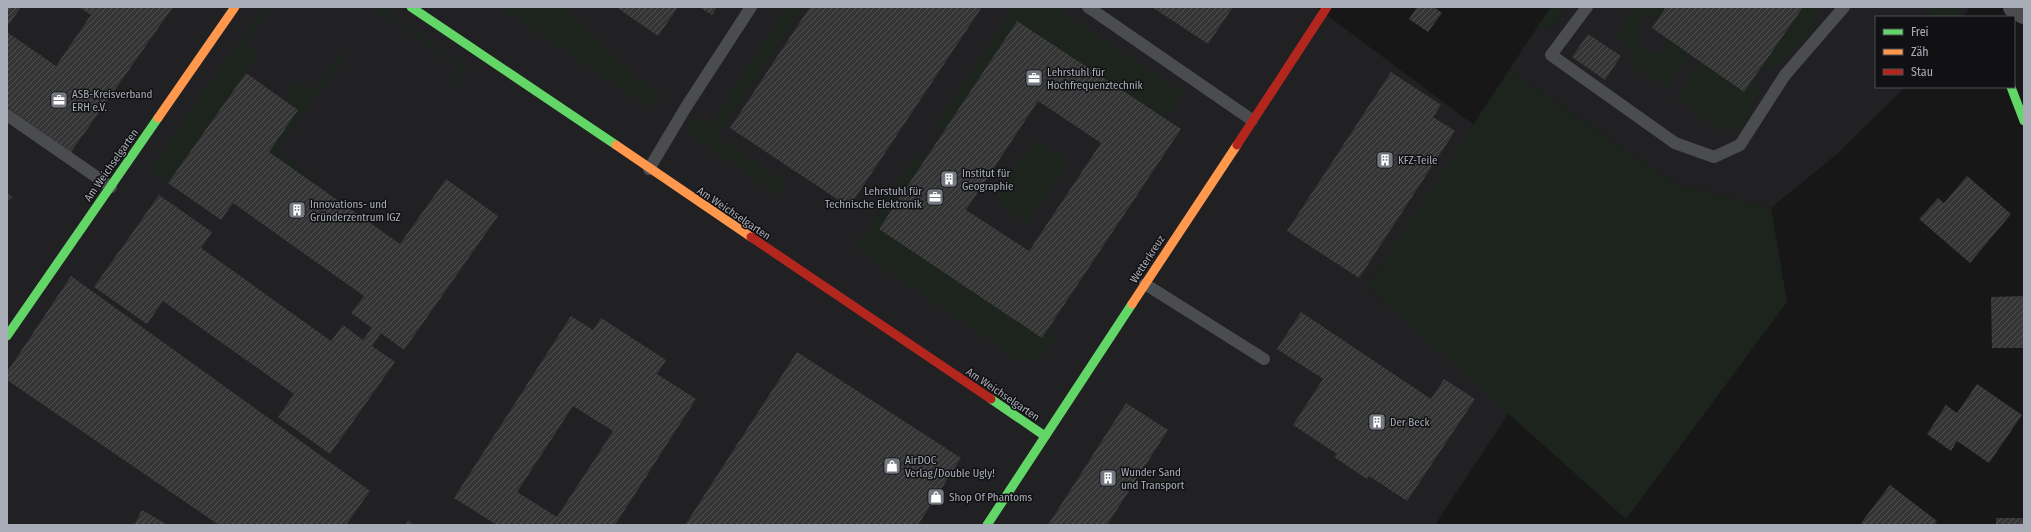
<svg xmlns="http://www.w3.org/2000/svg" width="2031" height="532" viewBox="0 0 2031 532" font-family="'Fira Sans Condensed',sans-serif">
<defs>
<pattern id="building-hatch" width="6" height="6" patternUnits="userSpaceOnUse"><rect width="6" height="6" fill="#353536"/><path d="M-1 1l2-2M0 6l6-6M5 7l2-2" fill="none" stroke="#4f5051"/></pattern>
</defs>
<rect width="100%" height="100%" fill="#171717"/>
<path fill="#212123" d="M7,7H1316L1474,125L1367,287L1509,413L1435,525H7Z
M1567,7H1970L1963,17H1876V87H1905L1837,154L1771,208L1673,182L1509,70L1538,26L1552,30Z"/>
<path fill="#1d241e" d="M267,7H275L259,22L244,44L259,54L168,183L150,170L254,19Z
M372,7H381L468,67L454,87L449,83L459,68Z
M500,7H565L639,79L661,95L651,109Z
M786,7H803L717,136L788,183L779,196L686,132L695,116L710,126Z
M1013,7H1054L1184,93L1165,119L1017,21L943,133L934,127Z
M1551,7H1567L1552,30L1538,26Z
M1634,7H1666L1659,18L1643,15L1639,50L1664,53L1666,38L1690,55L1668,89L1632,66L1628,47L1614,38Z
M1803,7H1821C1815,33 1787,55 1769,72L1761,67Z
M1922,7H1957L1965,13L1963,17H1935Z
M341,52L346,55L277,151L313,177L310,180L269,152L298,111L283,100L297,81L313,92Z
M1699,61L1744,92L1753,79L1762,89L1743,126L1727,132L1698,116L1693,108L1676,98Z
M1509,70L1673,182L1771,208L1787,302L1626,519L1367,287Z
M1034,139L1070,162L1029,223L993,200Z
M918,151L927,157L879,229L1042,337L1046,331L1056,336C1045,355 1035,368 1012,356L855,248Z"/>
<path fill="url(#building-hatch)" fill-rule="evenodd" d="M7,7H21L7,27Z
M79,7H173L71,152L7,107V32L56,66L91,15Z
M616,7H678L658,36Z
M699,7H717L712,15Z
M810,7H982L849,207L730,128Z
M1152,7H1233L1208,44Z
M1417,7H1434L1442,13L1428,32L1409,19Z
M1666,7H1803L1744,92L1652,28Z
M1017,21L1181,129L1042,338L879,229ZM1038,101L1101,143L1029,251L966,210Z
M1588,34L1621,56L1605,80L1572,57Z
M1391,72L1441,105L1433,117L1455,131L1359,278L1287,231Z
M246,73L298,110L269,152L400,244L446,179L498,216L404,350L381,333L372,346L395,362L330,454L278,417L294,394L163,301L147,324L94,287L159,195L212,232L201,248L331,341L343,325L363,340L372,328L351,313L364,296L233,203L221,220L168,183Z
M1967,176L2011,214L1970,263L1919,219L1938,198L1944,203Z
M7,193L13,197L7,202Z
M71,276L370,491L346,525H219L7,380V372Z
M2024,296V348H1992L1991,297Z
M1301,312L1431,399L1444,379L1475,399L1407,501L1369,476L1367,479L1334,457L1337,454L1293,425L1323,379L1277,349Z
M571,316L593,330L601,318L666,360L657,374L696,399L615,525H497L454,498ZM573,406L613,431L557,517L517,492Z
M797,352L961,458L918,525H685Z
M1977,384L2022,415L1989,463L1957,441L1951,451L1927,434L1946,405L1957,413Z
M1126,403L1168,430L1107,525H1048Z
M1890,485L1937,521L1934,525H1864L1861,523Z
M142,510L168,525H134Z
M1996,518H2024V525H1996Z
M408,521L414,525H406Z"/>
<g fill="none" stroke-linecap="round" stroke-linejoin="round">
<path stroke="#4b4c50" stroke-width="12" d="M1088,7L1252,120
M1587,7L1551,55L1675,143L1714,157L1740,145L1785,75L1844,7
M7,115L111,187
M649,169L686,107L751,7
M1145,284L1264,359"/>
<path stroke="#4b4c50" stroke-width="22" d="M2014,7L2024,13"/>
<path stroke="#63d668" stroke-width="9" d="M411,7L616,145
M2011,87L2024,121
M7,336L158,118
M991,399L1045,436
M987,525L1132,304"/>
<path stroke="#ff974d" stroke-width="9" d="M158,118L235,7
M616,145L751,237
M1132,304L1237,145"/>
<path stroke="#b3261e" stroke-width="9" d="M1237,145L1327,7
M751,237L991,399"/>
</g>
<defs>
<symbol id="office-square" viewBox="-11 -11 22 22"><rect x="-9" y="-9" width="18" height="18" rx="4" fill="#757880" stroke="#111113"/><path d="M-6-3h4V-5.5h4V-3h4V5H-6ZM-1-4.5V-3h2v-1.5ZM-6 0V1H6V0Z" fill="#fff"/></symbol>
<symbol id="building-square" viewBox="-11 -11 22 22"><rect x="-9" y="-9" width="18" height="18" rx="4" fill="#757880" stroke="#111113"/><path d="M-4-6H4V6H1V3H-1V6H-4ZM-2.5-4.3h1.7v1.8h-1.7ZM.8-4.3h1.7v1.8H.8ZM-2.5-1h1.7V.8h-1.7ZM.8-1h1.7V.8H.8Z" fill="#fff"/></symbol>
<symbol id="shop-square" viewBox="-11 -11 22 22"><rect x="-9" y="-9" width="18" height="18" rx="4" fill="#757880" stroke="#111113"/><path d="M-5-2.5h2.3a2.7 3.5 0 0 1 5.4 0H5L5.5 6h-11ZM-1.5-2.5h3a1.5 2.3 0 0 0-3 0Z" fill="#fff"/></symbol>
</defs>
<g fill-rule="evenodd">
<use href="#office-square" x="1024" y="68" width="20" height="20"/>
<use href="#office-square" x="49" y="90" width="20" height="20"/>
<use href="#building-square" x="1375" y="150" width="20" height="20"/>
<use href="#building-square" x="939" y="169" width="20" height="20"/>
<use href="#office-square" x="925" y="187" width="20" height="20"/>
<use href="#building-square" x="287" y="200" width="20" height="20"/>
<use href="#building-square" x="1367" y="412" width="20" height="20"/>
<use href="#shop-square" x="882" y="456" width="20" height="20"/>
<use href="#building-square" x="1098" y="468" width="20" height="20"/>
<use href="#shop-square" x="926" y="487" width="20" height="20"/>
</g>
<g text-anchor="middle" stroke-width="3" stroke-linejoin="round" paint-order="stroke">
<g font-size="11" fill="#a8adb8" stroke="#111113" text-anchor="start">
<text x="1047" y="76">Lehrstuhl für<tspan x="1047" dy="13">Hochfrequenztechnik</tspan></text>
<text x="72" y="98">ASB-Kreisverband<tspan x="72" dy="13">ERH e.V.</tspan></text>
<text x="1398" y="164">KFZ-Teile</text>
<text x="962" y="177">Institut für<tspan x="962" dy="13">Geographie</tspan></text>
<text x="922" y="195" text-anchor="end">Lehrstuhl für<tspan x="922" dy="13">Technische Elektronik</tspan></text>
<text x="310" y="208">Innovations- und<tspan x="310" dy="13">Gründerzentrum IGZ</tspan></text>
<text x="1390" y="426">Der Beck</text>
<text x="905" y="464">AirDOC<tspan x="905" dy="13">Verlag/Double Ugly!</tspan></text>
<text x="1121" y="476">Wunder Sand<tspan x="1121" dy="13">und Transport</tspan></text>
<text x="949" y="501">Shop Of Phantoms</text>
</g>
<g font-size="11" fill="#a8adb8" stroke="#111113">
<text transform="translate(111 165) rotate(-55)" y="4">Am Weichselgarten</text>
<text transform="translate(734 213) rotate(34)" y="4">Am Weichselgarten</text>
<text transform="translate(1147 259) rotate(-57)" y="4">Wetterkreuz</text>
<text transform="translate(1003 394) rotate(34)" y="4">Am Weichselgarten</text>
</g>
</g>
<rect width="2031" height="532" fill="none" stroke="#a8adb8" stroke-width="16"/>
<rect x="1875" y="16" width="140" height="72" fill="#111113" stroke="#4d4f55"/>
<rect x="1883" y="29" width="20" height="6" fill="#63d668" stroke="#4d4f55"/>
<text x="1911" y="36" font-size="12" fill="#a8adb8">Frei</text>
<rect x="1883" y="49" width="20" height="6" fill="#ff974d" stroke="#4d4f55"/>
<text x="1911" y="56" font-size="12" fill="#a8adb8">Zäh</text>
<rect x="1883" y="69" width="20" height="6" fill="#b3261e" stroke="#4d4f55"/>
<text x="1911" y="76" font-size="12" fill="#a8adb8">Stau</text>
</svg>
